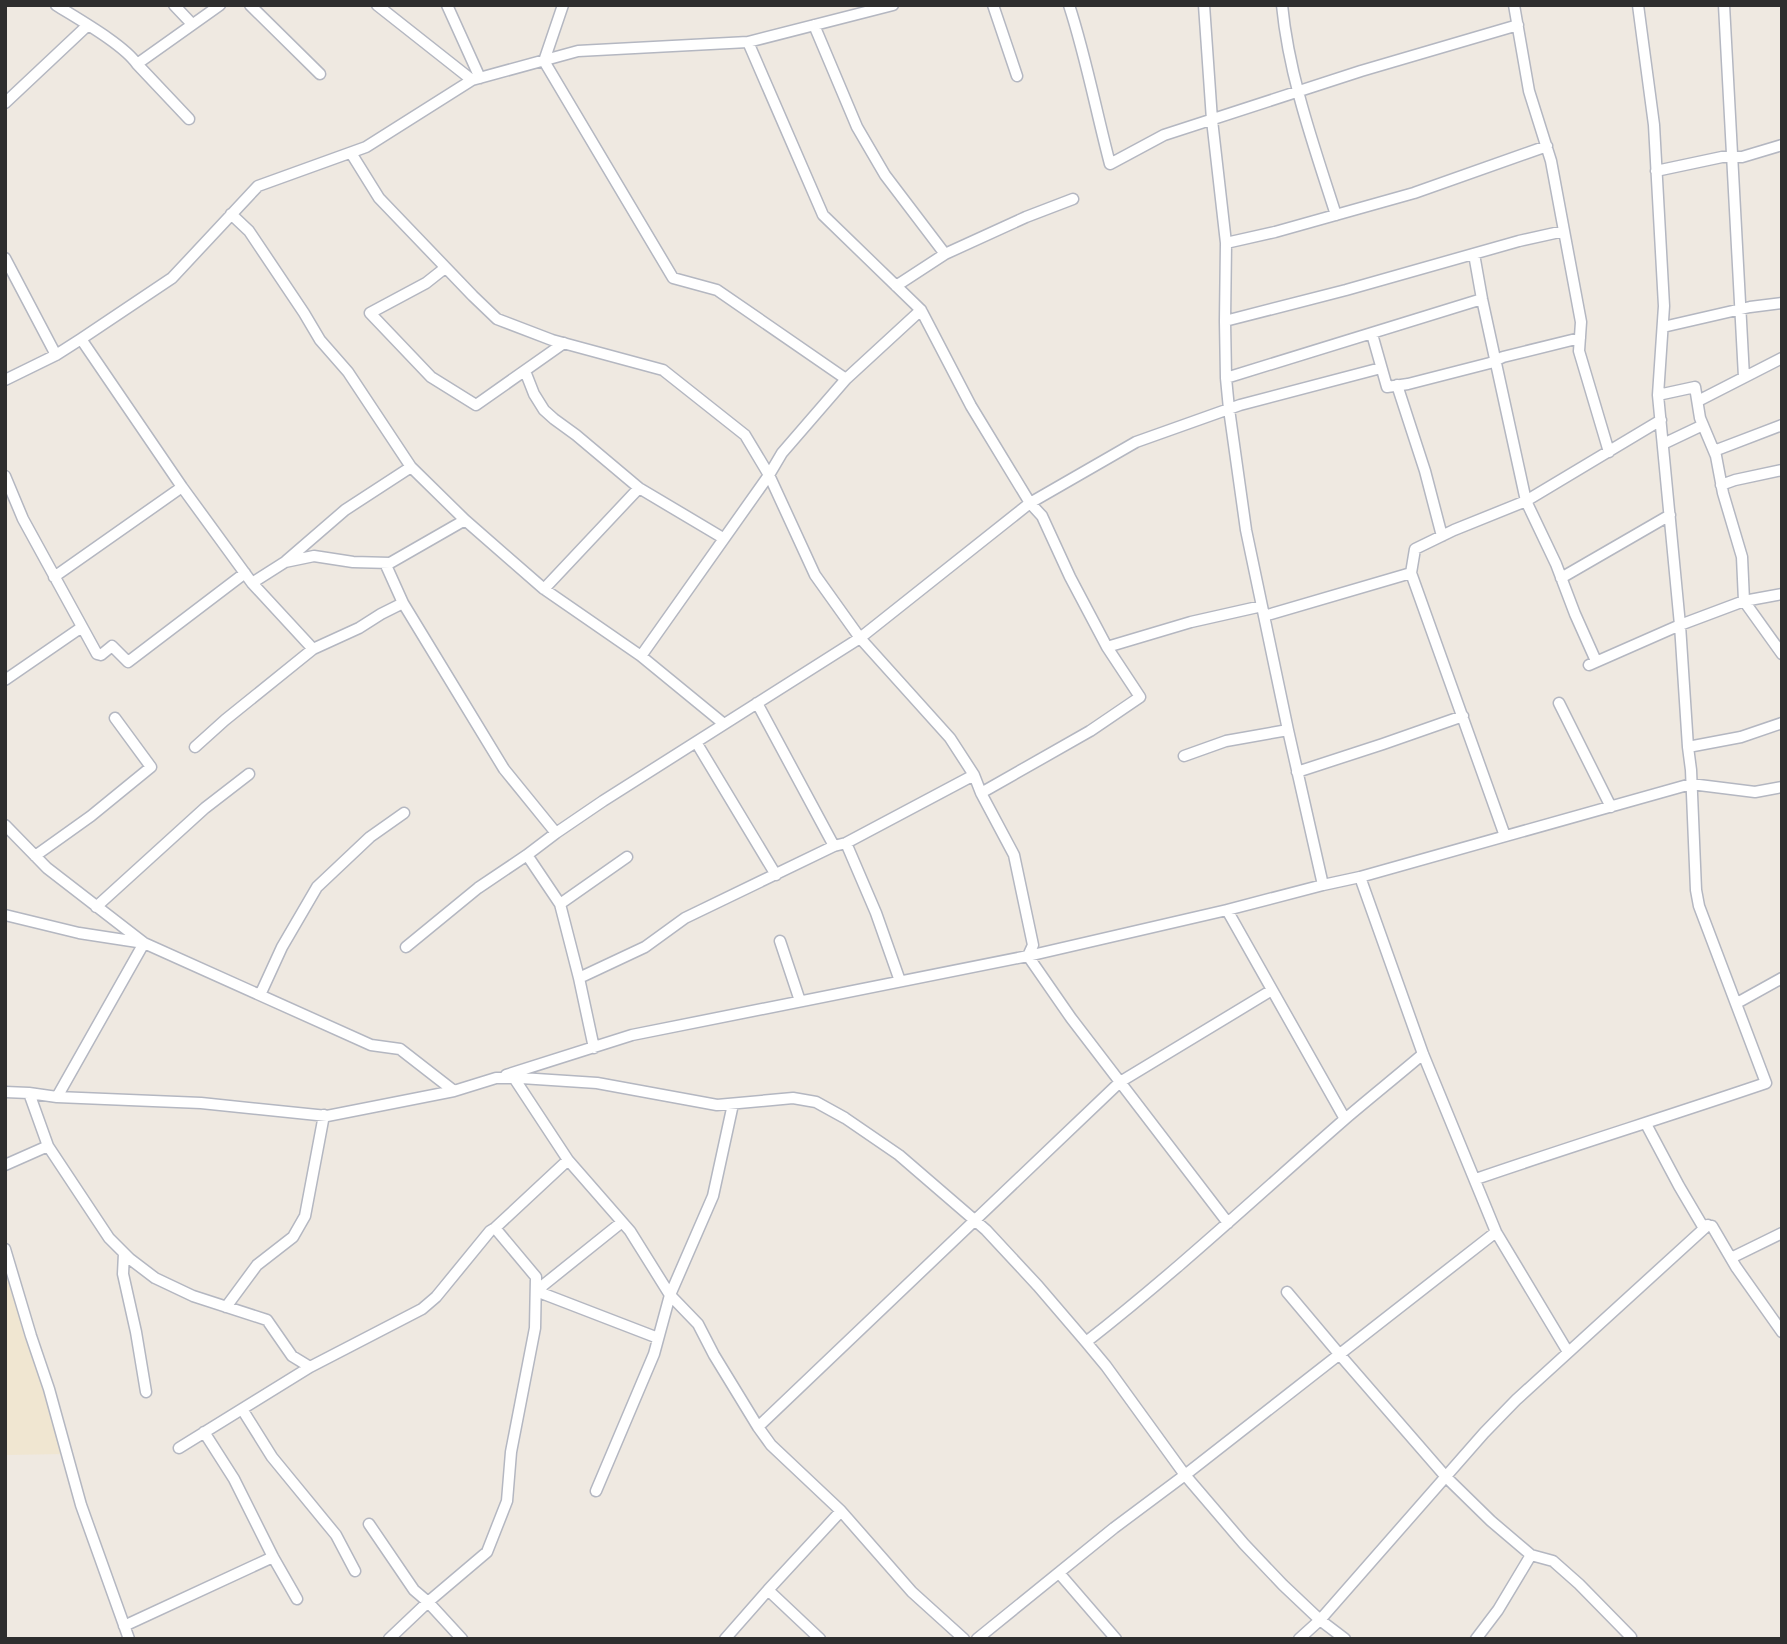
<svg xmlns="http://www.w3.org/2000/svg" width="1787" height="1644" viewBox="0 0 1787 1644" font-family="Barlow,sans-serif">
<rect width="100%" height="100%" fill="#efe9e1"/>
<path fill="#f0e6d1" d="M5,1246L68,1454L5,1455Z"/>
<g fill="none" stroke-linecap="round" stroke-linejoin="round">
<defs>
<path id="minor" d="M56,5C78,19 123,44 137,64L189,119
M174,5L192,24
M250,5L320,74
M377,5L472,80
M447,5L480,78
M563,5L544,61L673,278L717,290L846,379
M993,5L1017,76
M1069,5C1086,57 1096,111 1110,164L1164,135L1361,71L1518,25
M1204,5L1212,120L1226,243L1225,321L1226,378L1229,409L1246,530L1288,730L1323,885
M1282,5C1289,77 1314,146 1336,215
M1514,5L1529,91L1551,161L1581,322L1579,351L1609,452
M1724,5L1744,377
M814,25L857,127L885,175L945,254
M748,42L823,215L921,310L971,406L1030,503L1042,516L1070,577L1107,647L1140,697L1090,731L981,793
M137,64L220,5
M5,103L88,25
M351,153L379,198L473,296L497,319L552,340L663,370L745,435L769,475L815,575L860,638L950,738L974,775L981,793L1014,855L1033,945L1028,956L1071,1018L1228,1223
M1656,171L1722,157H1742L1782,145
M231,214L249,231L304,313L320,340L348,372L411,467L465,520
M1226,243L1275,232L1414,193L1547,146
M1474,254L1482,299L1526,501L1556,564L1575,614L1596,661
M5,258L56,355
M445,268L426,283L370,313L431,377L476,405L564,343
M896,286L945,254L1026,217L1073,199
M1225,321L1346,290L1519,241L1564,231
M1663,327L1750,307L1782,303
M1372,334L1387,387L1408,384L1490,363L1503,357L1580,338
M81,339L182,487L252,583L285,562L314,556L353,562L390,563L465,520L544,589L641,656L724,724
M525,371L534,394L544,410L554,419L576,435L639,488L723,538
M1226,378L1482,299
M5,380L56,355L81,339L172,278L258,186L366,147L472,80L578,51L748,42L893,5
M1397,385L1425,471L1442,536
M1658,395L1695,387L1700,418L1716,456L1723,493L1742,557L1744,601L1782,654
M1698,401L1782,358
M1663,444L1703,425
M1714,451L1782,425
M5,476L23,519L97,654L101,655L112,646L128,662L245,573
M1721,485L1735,480L1782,470
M286,561L345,510L411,467
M385,563L403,603L504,769L556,833
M1411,573L1505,836
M54,577L182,487
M1561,578L1670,515
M252,583L313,649
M544,589L639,488
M1264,616L1411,573L1415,549L1454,530L1526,501L1661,420
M1107,647L1191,622L1262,606
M641,656L769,475L782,453L846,379L921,310
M1589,665L1680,625L1744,601L1782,594
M5,680L82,627
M757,703L834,846
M1559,703L1611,807
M696,742L776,875
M195,747L225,720L313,649L359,628L381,614L403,603
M1688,747L1741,737L1782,723
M1184,756L1226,741L1288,730
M1297,772L1383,744L1463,716
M5,825L47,868L144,943L371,1045L400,1049L454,1091
M846,843L876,913L900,981
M35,856L91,816L151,767L115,718
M1360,877L1423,1054L1496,1232L1568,1352
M560,904L627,857
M96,907L205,808L249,774
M1227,910L1345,1119
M5,915L79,933L144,943L57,1097
M780,941L800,1001
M406,947L478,888L527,855
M579,978L645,947L685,918L834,846L846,843L974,775
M260,995L282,947L317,887L370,837L404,813
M1737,1003L1782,978
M594,1048L579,978L560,904L527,855L556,833L603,801L860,638L1030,503L1136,442L1240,405L1381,368
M506,1075L632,1035L1028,956L1227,910L1323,885L1360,877L1691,784L1755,792L1782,787
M514,1078L568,1160
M5,1092L29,1093L57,1097L201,1103L327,1116L454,1091L496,1078H521L597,1083L717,1105L793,1098L816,1102L845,1118L899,1155L986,1230L1038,1286L1086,1342L1106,1366L1185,1475L1244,1544L1283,1585L1320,1620L1345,1639
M29,1093L48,1146
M1646,1124L1679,1186L1702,1225L1712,1226L1736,1267L1782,1332
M5,1165L48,1146L109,1238L130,1259L155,1278L193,1296L267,1320L292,1356L310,1367L422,1309L436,1297L490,1231L495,1228L568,1160L630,1231L670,1295L698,1324L714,1355L758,1427L771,1445L841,1511L912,1592L964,1639
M1476,1179C1572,1146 1669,1116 1766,1083L1699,906L1696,890L1691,770L1688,747L1680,625L1658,395L1664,306L1654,125L1638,5
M5,1249L31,1336L49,1389L81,1505L129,1639
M124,1253L123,1274L136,1332L146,1392
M1731,1258L1782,1233
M536,1291L658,1338
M536,1291L622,1222
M1287,1292L1340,1355L1446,1477L1491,1521L1531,1555L1553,1561L1579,1584L1631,1637L1629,1639
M226,1307L257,1265L293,1237L305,1216L324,1115
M1086,1342C1176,1272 1259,1194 1345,1119C1371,1097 1397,1076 1423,1054
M242,1409L272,1457L336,1535L355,1571
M758,1427L1120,1082L1272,990
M204,1432L234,1479L273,1557L297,1599
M179,1448L310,1367
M596,1491L654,1354L670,1295L713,1196L733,1104
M369,1524L414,1590L428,1602L462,1639
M1059,1573L1116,1639
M768,1590L820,1639
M124,1626L273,1557
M389,1639L428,1602L487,1552L507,1501L511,1452L535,1328L536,1277L495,1228
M725,1639L768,1590L841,1511
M977,1639L1114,1528L1185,1475L1496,1232
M1299,1639L1320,1620L1484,1433L1516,1400L1708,1225
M1476,1639L1498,1610L1531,1555"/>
</defs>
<use href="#minor" stroke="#b4b7c1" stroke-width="13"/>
<use href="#minor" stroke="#fff" stroke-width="10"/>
</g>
<rect width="1787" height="1644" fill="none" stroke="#2e2e2e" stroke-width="14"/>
</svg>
